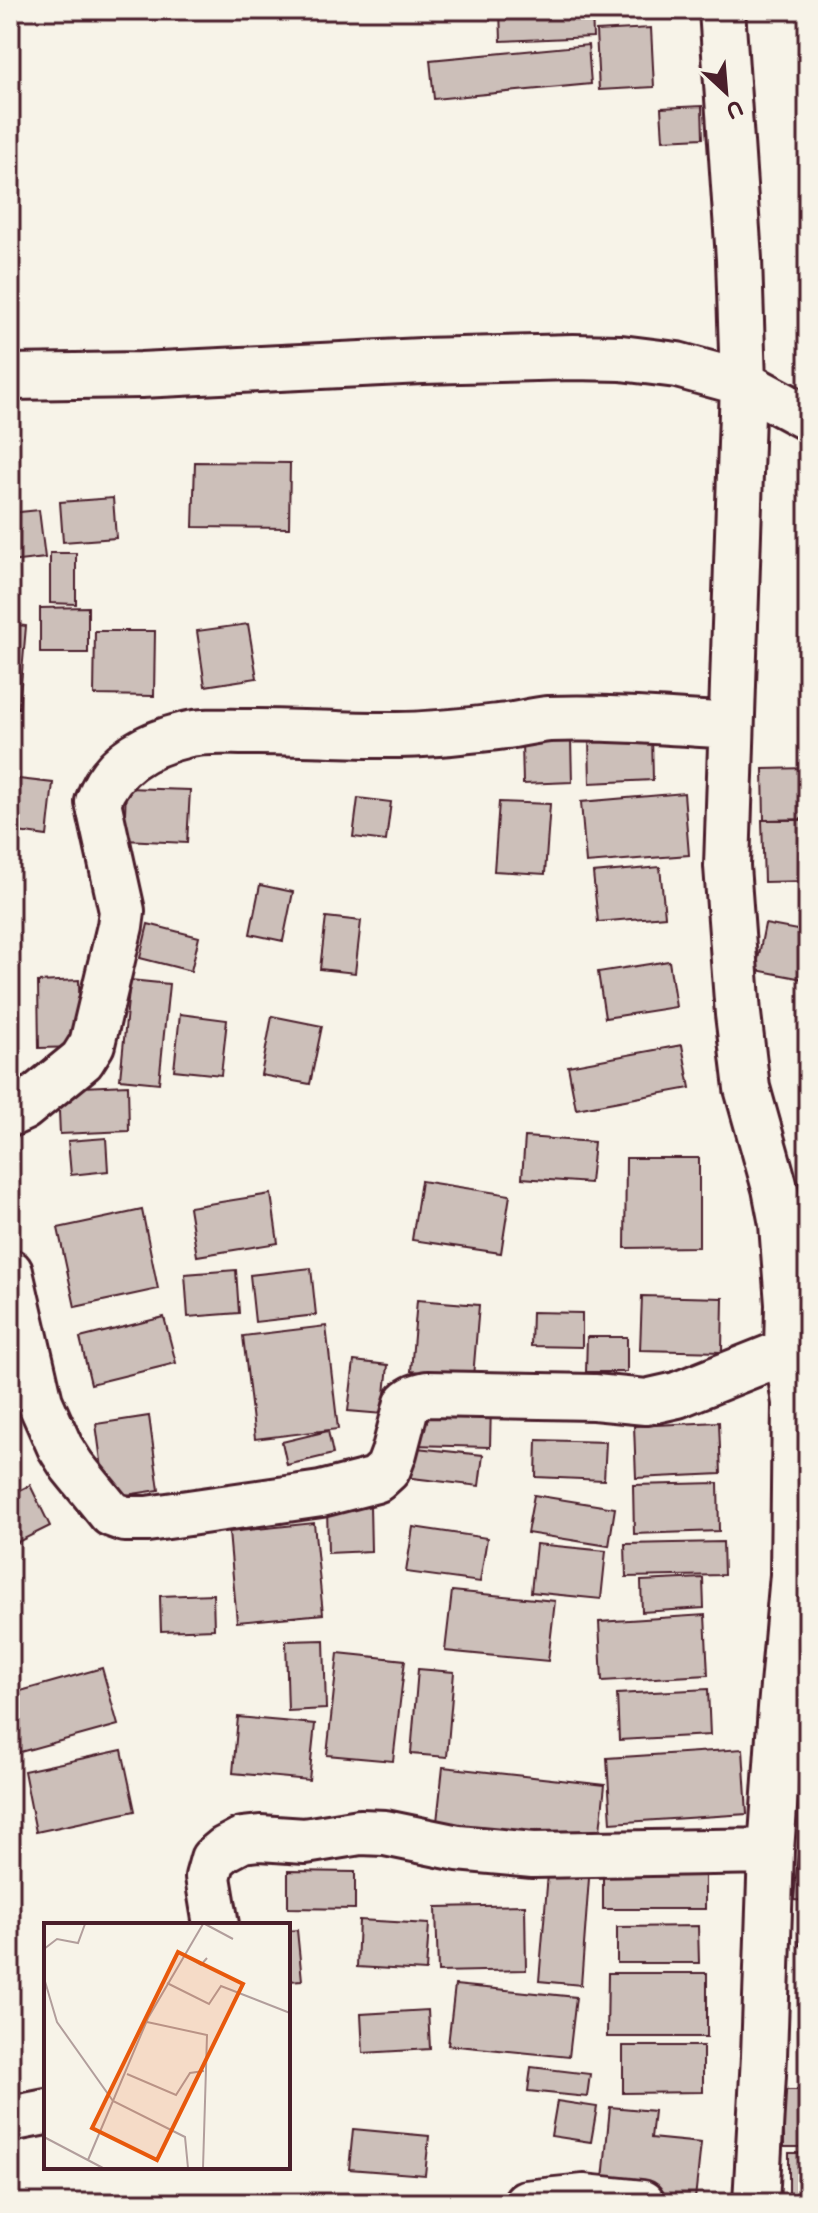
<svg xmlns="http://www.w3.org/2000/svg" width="818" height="2213" viewBox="0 0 818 2213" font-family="'Balsamiq Sans',sans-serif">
<rect width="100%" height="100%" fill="#f7f3e8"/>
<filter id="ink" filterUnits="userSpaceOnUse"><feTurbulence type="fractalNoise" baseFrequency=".0125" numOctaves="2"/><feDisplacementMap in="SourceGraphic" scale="16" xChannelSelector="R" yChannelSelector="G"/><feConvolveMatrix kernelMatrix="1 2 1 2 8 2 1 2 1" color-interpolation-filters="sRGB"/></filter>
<g filter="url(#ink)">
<path fill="#ccbfb9" stroke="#4a1f2b" stroke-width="2" d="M500,10H592L593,37L501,41Z
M651,28L654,87L599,90L596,31Z
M588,45L591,84L434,99L430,60Z
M702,106L703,138L663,140L661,108Z
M195,462L290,463L289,528L193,527Z
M113,498L116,538L63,542L60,502Z
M39,510L45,558L10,562V513Z
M50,553H76V604L50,603Z
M88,607V653H40V608Z
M10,624L26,626L19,708H10Z
M248,624L257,678L205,686L197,631Z
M95,631H155L154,696L94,695Z
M808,727V764H802L799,728Z
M652,735L653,780L590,783L589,738Z
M571,739L572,782L523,784L522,742Z
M808,768V819L764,820L763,769Z
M10,778L53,783L47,836L10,831Z
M126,788L190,790L187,843L124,840Z
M684,793L689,855L586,863L581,802Z
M358,798L391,802L386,841L353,837Z
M499,802L550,804L545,874L494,871Z
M762,820H808V881L764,882Z
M660,867L665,916L598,922L593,873Z
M260,885L293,892L283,941L250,934Z
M326,917L361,921L355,973L320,969Z
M148,924L199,937L191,971L140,958Z
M765,924L808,932V980L756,970Z
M669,961L676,1007L605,1018L598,972Z
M79,980L80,1047L39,1048L38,982Z
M130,980L169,984L159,1083L120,1079Z
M180,1014L227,1020L221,1075L174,1070Z
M272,1016L322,1026L310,1084L261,1075Z
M682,1045L690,1088L576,1109L568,1066Z
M128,1085L129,1131L60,1134L58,1088Z
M525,1137L594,1142L590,1183L522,1178Z
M106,1138L108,1171L71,1175L68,1141Z
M626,1158H699V1247L625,1248Z
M421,1181L510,1195L501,1253L412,1240Z
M271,1194L278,1243L197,1256L189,1207Z
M142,1210L158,1289L75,1307L58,1228Z
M311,1268L316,1315L255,1322L250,1275Z
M236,1270L239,1313L188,1317L185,1274Z
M642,1296L723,1298L722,1352L640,1350Z
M417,1300L479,1305L473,1377L411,1371Z
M532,1312L582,1313V1347L531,1346Z
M164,1317L176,1363L91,1384L80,1338Z
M326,1326L338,1429L255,1439L243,1336Z
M587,1337H627V1372H586Z
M354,1361L388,1365L383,1414L348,1411Z
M413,1402L491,1404L490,1447L412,1445Z
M149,1416L159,1490L106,1498L96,1424Z
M719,1422L721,1474L636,1478L634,1426Z
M328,1431L333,1454L287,1465L282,1442Z
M537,1440L606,1442L604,1480L536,1477Z
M407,1447L483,1455L479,1486L404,1477Z
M718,1483L719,1531L634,1534L633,1485Z
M30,1485L50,1526L10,1546V1495Z
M534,1495L615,1508L609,1546L527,1533Z
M370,1505L371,1551L328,1553L327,1507Z
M314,1523L323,1614L237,1622L229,1532Z
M413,1527L487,1538L480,1582L406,1572Z
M723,1542L724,1575L626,1577L625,1544Z
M536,1544L606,1551L601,1599L531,1592Z
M703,1578L704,1608L642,1612L641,1581Z
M452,1591L555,1601L548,1661L445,1651Z
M213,1594L214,1629L161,1631L160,1596Z
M705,1615L708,1675L602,1681L599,1622Z
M324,1640L326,1709L288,1711L286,1641Z
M338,1653L405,1660L393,1761L327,1755Z
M102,1668L118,1725L13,1754L10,1742V1694Z
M418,1669L454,1672L447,1757L411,1754Z
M708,1689L710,1735L619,1740L617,1694Z
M238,1717L315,1724L309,1780L233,1773Z
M743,1749L747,1814L611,1823L607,1758Z
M122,1750L135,1811L36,1832L24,1771Z
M443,1767L605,1785L598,1849L436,1831Z
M800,1832L808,1833V1901L794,1900Z
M549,1862L590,1865L581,1985L539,1981Z
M603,1870H705V1909H603Z
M288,1871L355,1872V1909L288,1908Z
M525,1905L526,1970L438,1972L436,1907Z
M802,1912L808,1913V1945H799Z
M359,1920L429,1924L426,1971L357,1967Z
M698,1926L699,1963H617V1927Z
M297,1930L302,1980L288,1981V1931Z
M608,1973H707V2037H607Z
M455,1985L576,1997L569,2057L448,2045Z
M428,2010L430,2049L363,2053L361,2014Z
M623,2046H703V2092L623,2093Z
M531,2067L590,2074L587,2097L528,2091Z
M784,2090H808V2147H784Z
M557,2101L597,2107L591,2142L551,2136Z
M610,2107L654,2111L651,2138L701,2143L695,2199L602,2190Z
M353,2129L429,2136L425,2175L349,2169Z
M789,2153H808V2203H789Z"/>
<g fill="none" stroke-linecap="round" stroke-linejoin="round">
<defs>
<path id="street" d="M722,10L739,259L743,383L727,866L738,1014L747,1088L775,1188L782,1224L788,1304L787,1351L795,1403L793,1575L781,1708L771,1851L764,2056L756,2203
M10,377L141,375L422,361L573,357L621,358L677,365L743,383L808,418
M10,1114L23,1108L82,1060L92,1044L120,926L122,911L98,802C111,763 147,744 185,735C204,730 226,732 246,732C297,731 347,736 398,735C434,735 472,730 507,726C521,724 535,720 549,719C610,717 671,722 731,726
M10,1272L40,1402L60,1447L72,1466L111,1514L125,1519H147L321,1494L376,1480L388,1469L394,1453L407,1403C413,1397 419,1396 427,1394L594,1397L646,1402L677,1395L787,1351
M216,1925L208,1877L213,1859L225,1849L242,1840L260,1838L305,1841L360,1832L385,1833L458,1848L533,1855L771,1851
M10,2119L46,2112
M526,2203L584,2197L642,2203"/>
</defs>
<use href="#street" stroke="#4a1f2b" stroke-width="50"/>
<use href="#street" stroke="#f7f3e8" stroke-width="44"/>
</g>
</g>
<g transform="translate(44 1923)">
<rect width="246" height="246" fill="#f7f3e8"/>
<path fill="none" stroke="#b29e9c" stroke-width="2" d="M161,1L189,16M0,26L13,16L34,20L41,1M139,31L157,42L163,35M0,55L13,99L69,178L141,214L144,245M123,60L165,81L177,63L246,90M103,99L163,112L159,245M83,151L132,172L146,150L160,148M0,214L59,245M44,237L104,95L159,1"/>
<path fill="#e8590c" fill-opacity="0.15" stroke="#e8590c" stroke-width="4" d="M134,29L199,61L113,237L48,205Z"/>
<rect width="246" height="246" fill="none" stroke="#4a1f2b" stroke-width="4"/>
</g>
<rect width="818" height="2213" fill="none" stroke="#f7f3e8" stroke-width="40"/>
<rect x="20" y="20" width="778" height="2173" fill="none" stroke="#4a1f2b" stroke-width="3" filter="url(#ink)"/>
<g transform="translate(726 92) rotate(154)" stroke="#f7f3e8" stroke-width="6" paint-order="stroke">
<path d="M0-6L14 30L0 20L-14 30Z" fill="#4a1f2b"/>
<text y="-12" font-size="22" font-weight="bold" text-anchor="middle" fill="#4a1f2b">U</text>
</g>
</svg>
